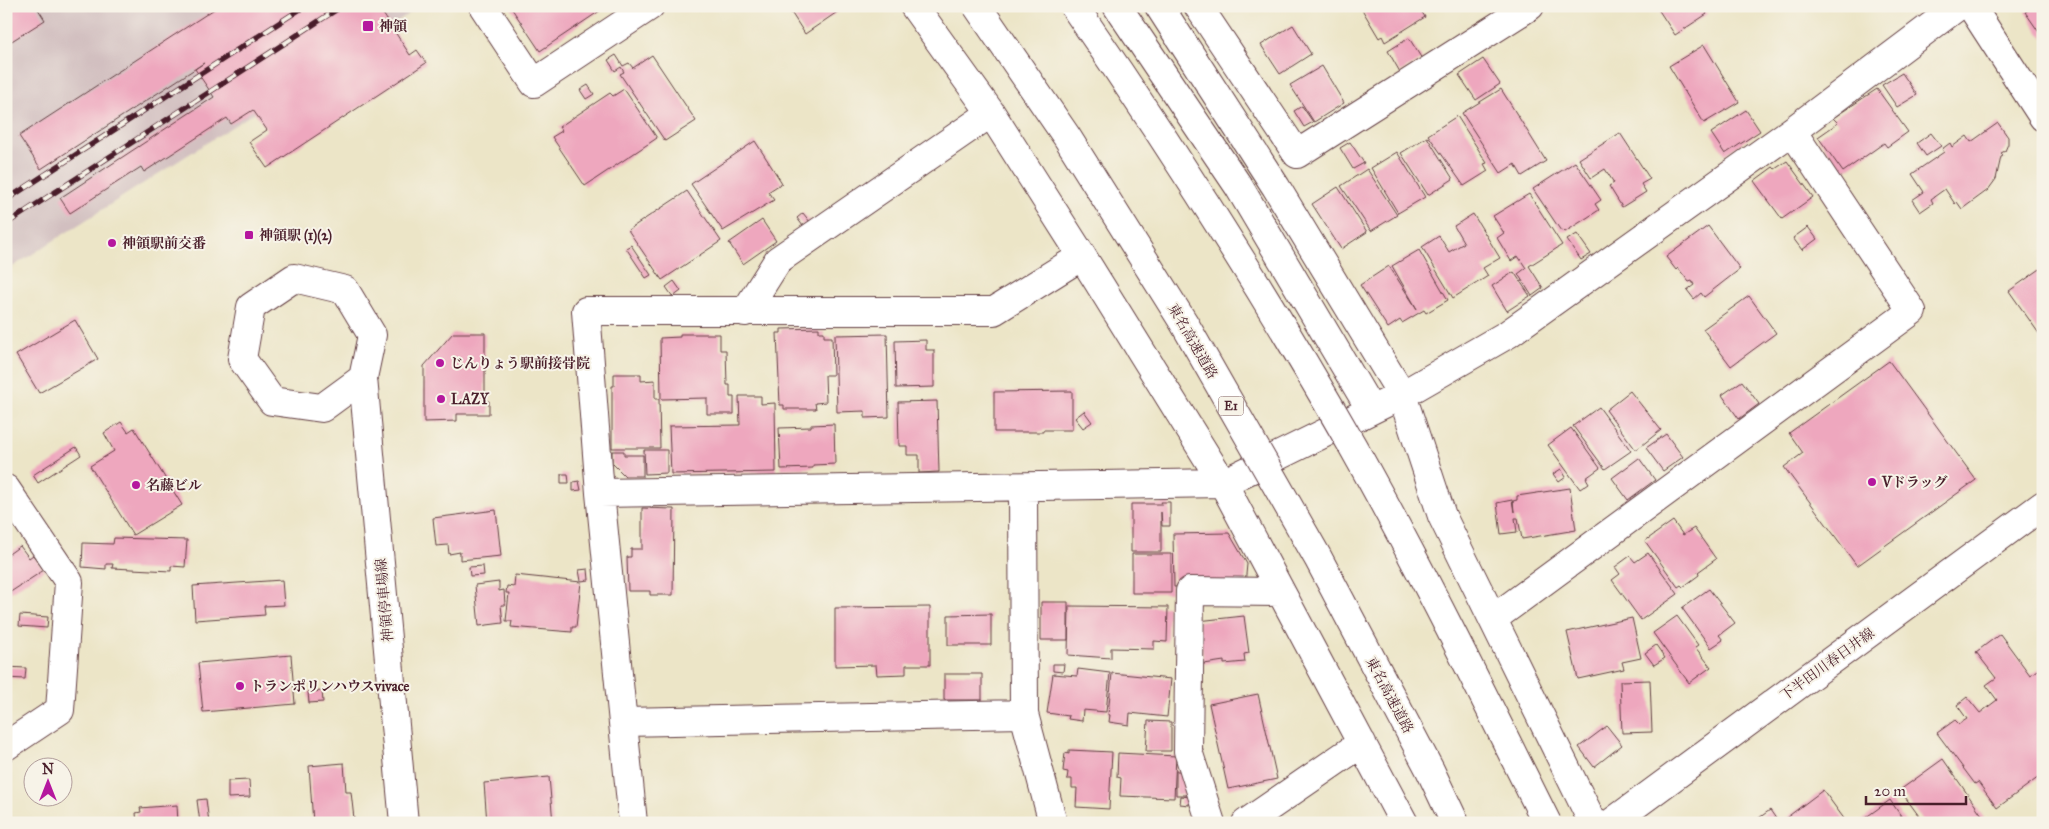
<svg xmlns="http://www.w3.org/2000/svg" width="2049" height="829" viewBox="0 0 2049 829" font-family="'IM FELL Great Primer','Noto Serif JP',serif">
<rect width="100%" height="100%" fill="#f7f3e8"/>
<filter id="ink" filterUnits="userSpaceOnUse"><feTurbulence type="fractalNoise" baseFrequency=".02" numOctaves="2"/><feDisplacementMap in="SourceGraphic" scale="10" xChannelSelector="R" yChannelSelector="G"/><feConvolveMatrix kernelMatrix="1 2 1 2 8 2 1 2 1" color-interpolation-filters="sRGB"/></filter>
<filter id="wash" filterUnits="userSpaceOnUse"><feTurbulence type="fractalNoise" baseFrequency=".0096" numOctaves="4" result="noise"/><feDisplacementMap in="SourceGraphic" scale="20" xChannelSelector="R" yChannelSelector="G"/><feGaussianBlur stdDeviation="1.12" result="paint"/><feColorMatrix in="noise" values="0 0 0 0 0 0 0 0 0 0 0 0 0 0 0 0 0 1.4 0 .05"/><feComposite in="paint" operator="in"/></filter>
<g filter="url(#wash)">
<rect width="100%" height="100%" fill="#ece5c7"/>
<path fill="#d2bfc0" d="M6,6H421L6,271Z"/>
<g id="blocks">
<path fill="#eea7be" d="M6,6H36L45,20L7,44Z
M219,6H378L410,55L417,50L426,63L267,168L249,142L267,130L253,110L231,124L227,118L144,172L141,167L70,213L60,198L214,97L195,69L204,63L41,169L19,136Z
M510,6H607L540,51Z
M787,6H846L805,34Z
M1360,6H1418L1425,17L1385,42L1382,36L1379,38Z
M1656,6H1709L1704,9L1707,14L1675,35Z
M2034,6H2043V38L2025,12Z
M1293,25L1311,54L1280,74L1261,45Z
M1409,38L1422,59L1400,72L1388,51Z
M1704,45L1739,102L1704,123L1669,66Z
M616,55L623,66L629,63L633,68L652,55L696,121L665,141L620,74L624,72L621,67L615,71L608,60Z
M1483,59L1500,84L1476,100L1459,75Z
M1322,66L1344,103L1314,122L1290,85Z
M1902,73L1917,95L1897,107L1882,85Z
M588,85L594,94L586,99L580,90Z
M624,89L657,138L585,186L552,137L562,131L559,127L610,93L613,96Z
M1501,89L1546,161L1522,176L1515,164L1501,173L1462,113Z
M1877,89L1908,132L1887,147L1884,143L1843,172L1818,137L1838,123L1833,118Z
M1302,106L1313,122L1304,127L1294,111Z
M1746,110L1760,131L1725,154L1711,133Z
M1457,116L1487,163L1484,164L1488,171L1464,186L1428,135Z
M1998,123L2008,137V144L2005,151L2001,153L2003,156L2001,157L1996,179L1988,190L1962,209L1957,202L1955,204L1945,189L1931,199L1933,203L1920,212L1912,200L1924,192L1912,174L1944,152L1942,149L1950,143L1952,147L1967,136L1971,142Z
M1620,133L1650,179L1641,184L1646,192L1622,207L1609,186L1614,183L1605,169L1591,178L1579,159Z
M1931,133L1941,146L1926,156L1917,143Z
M1427,137L1453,179L1428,195L1401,153Z
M755,141L782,183L768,192L774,200L723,231L691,184Z
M1350,142L1364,163L1353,169L1340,148Z
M1397,152L1425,197L1398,213L1371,168Z
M1787,161L1813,197L1782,219L1754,181L1773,167L1775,169Z
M1575,162L1601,200L1595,204L1599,210L1565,232L1563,230L1561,231L1533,189Z
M1367,169L1397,215L1371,231L1341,186Z
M1338,187L1367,232L1341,249L1312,204Z
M687,191L721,241L662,280L628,230Z
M1529,194L1562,245L1529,266L1543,288L1532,296L1518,274L1526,268L1518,256L1511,261L1497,238L1504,233L1493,216Z
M803,213L810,222L803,226L797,218Z
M1473,214L1500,258L1483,268L1488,276L1453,298L1422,247L1439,236L1449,252L1464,243L1454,226Z
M762,220L776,241L743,264L729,243Z
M1708,226L1740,269L1704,297L1701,293L1694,299L1687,290L1694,285L1692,281L1689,282L1678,268L1676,270L1666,257Z
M1808,227L1817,239L1802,250L1793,238Z
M1577,234L1591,254L1581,260L1567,240Z
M631,245L651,275L646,278L626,248Z
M1419,250L1448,300L1426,313L1424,310L1402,323L1400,320L1388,328L1360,285L1389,266L1417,309L1392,266Z
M2043,267V334L2040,335L2009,291Z
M1514,272L1530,296L1507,311L1492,286Z
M674,281L681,291L673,297L666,287Z
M1749,296L1776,333L1731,366L1703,329Z
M75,320L98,359L39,393L16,355Z
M819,328V332H824V337H832L833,375H825L826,402L815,403L816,409H784V405H780L777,333H781V329Z
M453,333H485V401H489V414H457V421L424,422V366Z
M680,334H720V350H726L727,385H730V397H734V414H707V398L661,399L660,338L680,337Z
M887,334L889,417L865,418V411L837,412L835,335Z
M926,340V350H934V387L896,388L895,341Z
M1889,361L1976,480L1857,566L1784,467L1803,453L1789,433Z
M614,374H641V381L655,380V399H659L660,448H612V386H614Z
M1742,381L1759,404L1739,419L1722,395Z
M1072,391V430H1043V432H994V392Z
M1630,391L1661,430L1636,450L1606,410Z
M739,396H761V404L775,403L776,472L671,474L669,426L740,425Z
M937,401L939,472L919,473V455H907V446H899L898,402Z
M1599,407L1631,451L1605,469L1573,426Z
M1084,411L1092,422L1083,428L1075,418Z
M121,422L128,432L134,428L182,505L133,535L90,466L114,451L104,433Z
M834,424L835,464L813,465V468L781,469L779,428L811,427V425Z
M1571,428L1600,468L1586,478L1589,483L1580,489L1548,445Z
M1666,434L1683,457L1663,471L1646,448Z
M76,447L81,455L38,483L33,475Z
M644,450H667V473L645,474Z
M612,451H624V455H643V476H625L612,463Z
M1639,458L1655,480L1628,500L1612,478Z
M1561,469L1566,477L1559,482L1553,474Z
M561,474H568L569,483H561Z
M579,481L581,490L573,491V482Z
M1570,488L1576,530L1522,539L1518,518H1515L1517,532L1501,534L1497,503L1512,500L1514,512L1513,501L1517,500V496Z
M1161,502H1170V526H1162L1161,512V552H1131V504H1162Z
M642,508L674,509L673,595H650V591H628L627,557H631V549H642Z
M496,510L501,556L460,560V552L449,554L448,545L436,546L433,518Z
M1673,521L1683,535L1694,528L1716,559L1698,572L1699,575L1683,587L1681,585L1678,587L1645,541Z
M1229,533L1247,564L1245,585L1174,587L1173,534Z
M114,538L187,540L185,567L171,566V571L112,568L113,564H106V569L82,567L83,543L113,544Z
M20,546L29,558L33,555L44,570L6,595V556Z
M1648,553L1678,594L1641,620L1612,580L1620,574L1615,567L1630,556L1635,562Z
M1132,554H1171V593H1132Z
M483,566L484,575L470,576L469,567Z
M588,569L589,580L581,581L579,570Z
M515,575L581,582L576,627H572V632L511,627L512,621H506L509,593H506L507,586L514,587Z
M282,580L284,605L264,606L265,615L195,620L193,586Z
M499,582V591L504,590L505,605H501L503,623L479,626L475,585Z
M1709,589L1735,623L1719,635L1723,640L1711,648L1682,608Z
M1041,602H1068V640H1041Z
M1069,606L1168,607L1167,642L1154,641V649L1111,648V658L1068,655Z
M930,607V665H906V674L877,675L876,665L835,666V608Z
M991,614V645H948V615Z
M20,615L48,617L47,628L19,626Z
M1244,616L1249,653L1244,654L1245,662L1224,664V661L1204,664L1198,621Z
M1677,616L1698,645L1695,647L1711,667L1689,683L1653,633Z
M1632,618L1641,658L1622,662L1624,669L1578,679L1567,632Z
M2000,634L2030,675L2043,666V774L1997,808L1978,782L1975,784L1937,733L1955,720L1959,724L1967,719L1957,705L1967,697L1980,713L1997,700L1986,685L1996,678L1976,652Z
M1656,645L1665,658L1654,665L1645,653Z
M291,655L295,704L203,712L198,663Z
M1053,664H1064L1063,672L1053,671Z
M6,667L26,668L25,679L6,678Z
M1078,669L1110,673L1106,712L1083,710L1082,721L1068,719L1069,716L1047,713L1053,674L1077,676Z
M1112,673L1171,679L1167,717L1130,713L1129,725L1109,722L1110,715H1108Z
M944,674H982V700H944Z
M1650,680L1652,732L1622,733L1620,681Z
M322,691L323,702L309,703L308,692Z
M1258,694L1277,779L1228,789L1209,704Z
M1148,721L1171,722V751H1146Z
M1607,726L1622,745L1594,767L1579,747Z
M1069,750L1112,752L1109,809L1076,807L1077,788H1072V779H1067L1068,772L1063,771L1065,753L1069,754Z
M1118,753L1176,756L1174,798L1120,796L1121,778L1117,777Z
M1943,759L1984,818L1977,823H1924L1900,790Z
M344,763L346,792H351L354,819L313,823L309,766Z
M1176,771H1183L1189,795H1176Z
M549,777L553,823H487L484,783Z
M249,780L250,797L228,798V781Z
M1823,790L1845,820L1841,823H1789L1786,818Z
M1181,796L1190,797L1189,805L1180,804Z
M206,799L209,823H200L197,800Z
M1890,800L1906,823H1858Z
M177,805L178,823H137L136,813L141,812L140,808Z
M1770,810L1779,823H1752Z"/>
</g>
</g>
<g filter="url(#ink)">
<use href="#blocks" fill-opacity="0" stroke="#623d42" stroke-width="1"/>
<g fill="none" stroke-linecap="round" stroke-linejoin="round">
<defs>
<path id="minor" d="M483,6L534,83L650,6
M914,6L991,113L1082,256L1223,483L1404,823
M1117,6L1239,187L1371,410
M1198,6L1297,154L1530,6
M1971,6L2043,117
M745,312L778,260L991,113
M1402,395L1442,516L1593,823
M1023,487L1024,714L1053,823
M6,489L69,582L60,710L6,746
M600,493L1223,483L1402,395L1508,334L1792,131L1958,6
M1494,618L1912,311L1792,131
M624,722L1024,714
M633,823L600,493L586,311H994L1082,256
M1211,823L1188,751L1190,591L1280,592
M1246,823L1362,743"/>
<path id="tertiary" d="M1159,6L1276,187L1402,395"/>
<path id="secondary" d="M363,378L322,408L272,401L242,359L251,307L294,278L345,290L372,335L363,378L404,823
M1611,823L2043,505"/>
</defs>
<use href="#minor" stroke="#623d42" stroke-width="30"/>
<use href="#tertiary" stroke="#623d42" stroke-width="30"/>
<use href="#secondary" stroke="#623d42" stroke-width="30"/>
<use href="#minor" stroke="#fff" stroke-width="28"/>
<use href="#tertiary" stroke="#fff" stroke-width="28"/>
<use href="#secondary" stroke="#fff" stroke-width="28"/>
<defs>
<path id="rail" d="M6,200L305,6
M6,224L342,6"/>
</defs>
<use href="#rail" stroke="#4a1f2b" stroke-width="5.5"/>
<use href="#rail" stroke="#f7f3e8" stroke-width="4" stroke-dasharray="11" stroke-linecap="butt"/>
<defs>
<path id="motorway-bridge" d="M977,6L1067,137L1184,323L1318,558L1430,770L1455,823
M1074,6C1173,149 1267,296 1353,447C1422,570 1484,697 1547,823"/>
</defs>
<use href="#motorway-bridge" stroke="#623d42" stroke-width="30" stroke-linecap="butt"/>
<use href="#motorway-bridge" stroke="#fff" stroke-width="28"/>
</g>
</g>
<g fill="#b5179e" stroke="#f7f3e8" stroke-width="2">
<rect x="362" y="20" width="12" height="12" rx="2.5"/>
<rect x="244" y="230" width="10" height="10" rx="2.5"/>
<circle cx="112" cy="243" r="5"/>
<circle cx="440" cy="363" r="5"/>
<circle cx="441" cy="399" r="5"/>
<circle cx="1872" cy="482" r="5"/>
<circle cx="136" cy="485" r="5"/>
<circle cx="240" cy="686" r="5"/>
</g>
<g text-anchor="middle" stroke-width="4" stroke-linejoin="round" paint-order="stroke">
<rect fill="#f7f3e8" stroke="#7e5f64" stroke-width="1" x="1218.5" y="396.5" width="25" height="19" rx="4"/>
<g font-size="12" font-weight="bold" fill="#4a1f2b">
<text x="1231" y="410">E1</text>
</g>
<g font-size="14" font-weight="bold" fill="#4a1f2b" stroke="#f7f3e8" text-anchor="start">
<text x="379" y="31">神領</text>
<text x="259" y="240">神領駅 (1)(2)</text>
<text x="122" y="248">神領駅前交番</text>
<text x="450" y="368">じんりょう駅前接骨院</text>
<text x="451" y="404">LAZY</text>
<text x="1882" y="487">Vドラッグ</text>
<text x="146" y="490">名藤ビル</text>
<text x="250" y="691">トランポリンハウスvivace</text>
</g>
<g font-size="14" fill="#4a1f2b" stroke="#f7f3e8">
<text transform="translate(1193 341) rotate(60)" y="5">東名高速道路</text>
<text transform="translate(384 600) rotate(-95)" y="5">神領停車場線</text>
<text transform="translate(1827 664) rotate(-36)" y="5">下半田川春日井線</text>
<text transform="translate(1390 695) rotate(62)" y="5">東名高速道路</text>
</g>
</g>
<rect width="2049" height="829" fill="none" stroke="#f7f3e8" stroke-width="25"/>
<g transform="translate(48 782)"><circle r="24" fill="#f7f3e8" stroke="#b29e9c"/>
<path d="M0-4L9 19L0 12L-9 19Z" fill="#b5179e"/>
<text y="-8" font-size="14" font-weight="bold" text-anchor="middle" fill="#4a1f2b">N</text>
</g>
<path d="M1866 796v8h100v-8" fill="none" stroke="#4a1f2b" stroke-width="2.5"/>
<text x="1874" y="796" font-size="15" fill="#4a1f2b" stroke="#f7f3e8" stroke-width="4" paint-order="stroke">20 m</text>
</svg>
